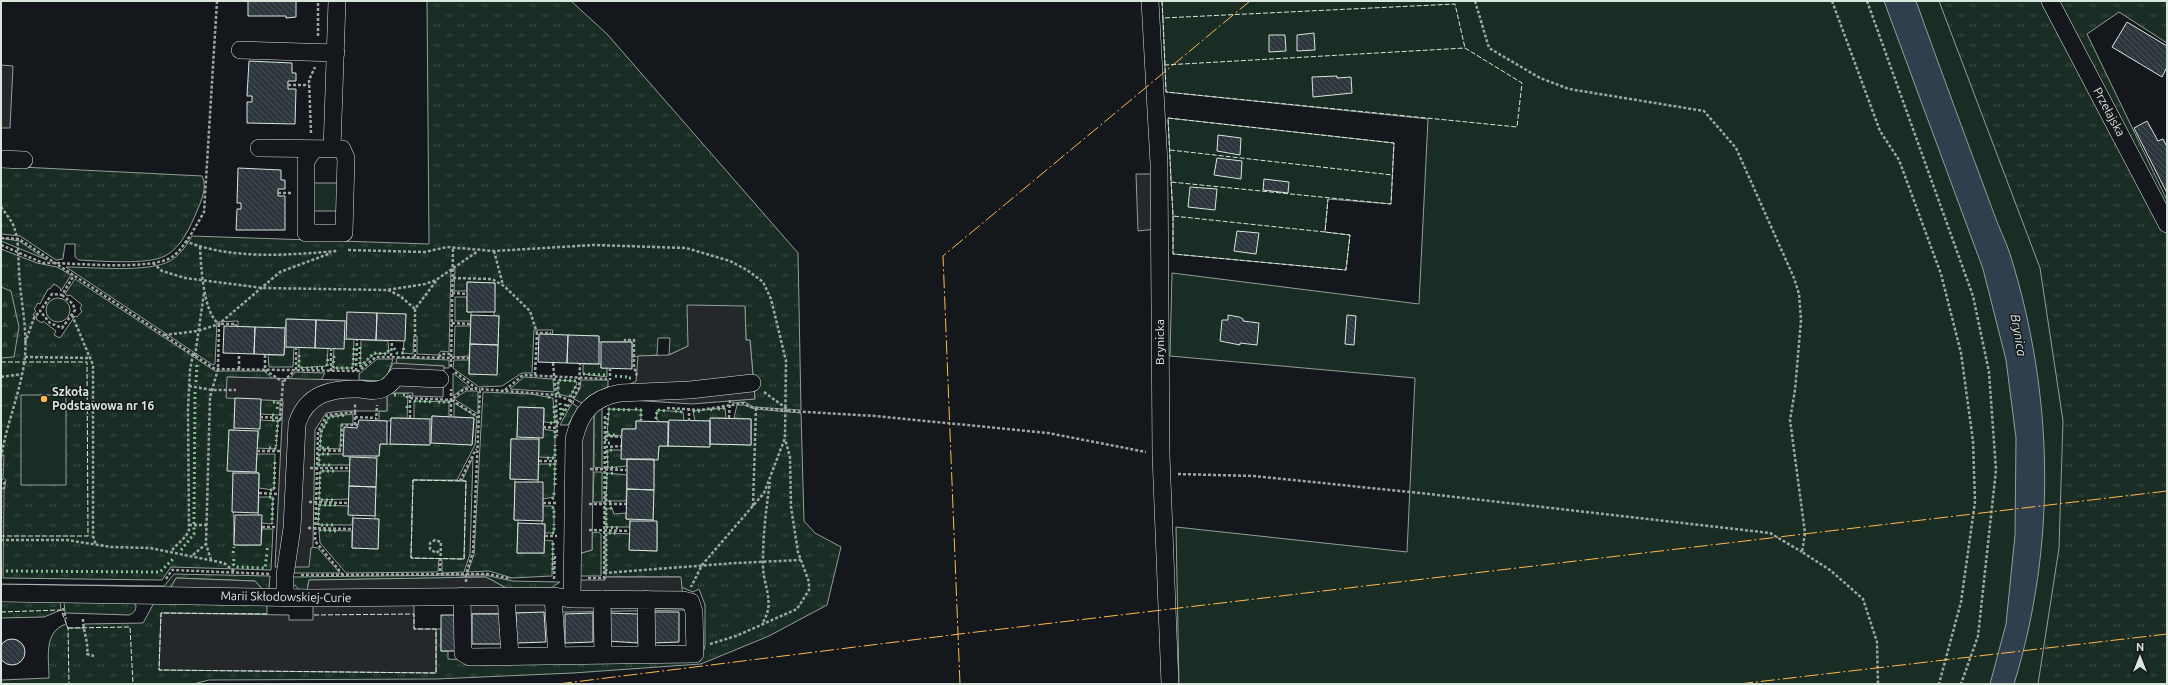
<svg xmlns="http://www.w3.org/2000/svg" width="2168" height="685" viewBox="0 0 2168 685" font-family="Ubuntu,sans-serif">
<defs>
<pattern id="grass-tufts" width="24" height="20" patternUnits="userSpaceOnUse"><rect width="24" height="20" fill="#1a2d24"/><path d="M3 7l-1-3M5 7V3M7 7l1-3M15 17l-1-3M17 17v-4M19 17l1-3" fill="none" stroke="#3b4b43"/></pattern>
<pattern id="forest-firs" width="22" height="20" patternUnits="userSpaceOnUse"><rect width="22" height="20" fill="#1a2d24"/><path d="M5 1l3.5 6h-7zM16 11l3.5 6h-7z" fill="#3b4b43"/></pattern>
<pattern id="building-back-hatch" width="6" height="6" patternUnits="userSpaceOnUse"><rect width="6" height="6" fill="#2c363c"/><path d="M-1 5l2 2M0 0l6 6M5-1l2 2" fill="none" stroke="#4a5358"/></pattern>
</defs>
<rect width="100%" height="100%" fill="#14181c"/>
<path fill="url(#grass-tufts)" stroke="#939e99" d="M427,1H571L607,34L798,253L801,410L753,407L745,402L733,403V400L755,399L750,340H746L745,307L688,346L669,355L670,338H658L657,355L632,357V342H599V336L552,335L553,330H534L532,373H522L502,386L479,387L453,368L454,360H469V374H497L499,316H494L495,283L467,282V291H454L455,269H451L449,352L441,351L438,355L417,354V336H414L413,354L403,353L406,314L347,321L287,319L285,328L238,327V321L217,322L215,364L213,365L66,267C92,267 148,273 170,261C179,256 187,245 192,236L429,244Z
M1933,1H2167V43L2119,12L2087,34L2167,200V684H2031Z
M1,166L202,176C208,187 201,201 197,211C190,227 182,247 165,256C148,265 100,261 79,260L75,257V244H65L63,259L56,260L20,236L1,234Z
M1,238L19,241L47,260L1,241Z
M1,249L37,263L57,267L71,275L61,291L60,288L54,284L50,289H48L40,304L38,303L34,309L36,311L33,315L37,317L36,319L42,323L43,321L56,331L54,335L60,338L75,316L77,317L82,311L80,309L82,305L70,295L68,296L65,294L75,279L215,371H264L273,379L227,377L235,398L234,430H229L233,471L234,545H261L262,529H273L271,570L171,567L162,580L3,578L4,490L6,480L3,478L4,455H1Z
M455,297H467V312H471V321H455Z
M455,326H471L469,356L454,357Z
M344,339H354L353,368H333L334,348Z
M361,340L388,341L389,353L374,354L360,367Z
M285,347H294L293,367H269L268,355H284Z
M299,347L328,348L327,366L299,368Z
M399,358L449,360V368H444V366L397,364L396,359Z
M377,359H393L387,377L381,381L359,380V374Z
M583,364H601V368H607V377L583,374Z
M295,372L325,373L321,380L290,379Z
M453,373L470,387H465L453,396Z
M524,377L553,379L554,392L510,389Z
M558,380L576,381L577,384L570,397L558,394Z
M581,380H608V387L588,397L582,403L574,399L580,388Z
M466,391H477L478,393V414L454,399Z
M483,392L531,394L553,398L555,423L544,422V408L518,407L517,437L516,439H511L510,479H515L514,520H518L517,553H544V540L553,541L552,576L512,578L489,571L468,572L474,554Z
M387,393H408L407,418H391L390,421H379V411H387Z
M261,399L280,400V415L260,414Z
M414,401L449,402V417L432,416V419H414Z
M454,403L477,417L475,445L457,480H413L411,558H439L438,572L346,573L320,543L319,530L352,531V548L378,549L379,519H375L376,456H379L380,444L429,445L430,442L472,445L474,418L454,417Z
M572,403L578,407L568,425H560Z
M737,405H744L755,409L801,413L804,521L815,533L841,547L827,605L769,636L701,664L573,673L436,679L209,680L193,684H1V680L49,678C49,658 43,632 66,624L68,628H84V624L143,623L154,603L267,605V614L161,613L436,672V629H441V651H448V659L464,660L465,665L698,655L704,650L705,645V605L699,589L693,592L681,587L680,577H606V535L607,533L630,534V550L657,551V522L653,521L654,459H658L659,446L709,447L710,444L751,445V419L734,418Z
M602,408V468L594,467V415L598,409Z
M725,408L726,418H711L710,421H695L693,411Z
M609,409L641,410V421H636V429H622V436L607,435Z
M657,410L683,412L684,421L660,422L656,419Z
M353,414V424H341L340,449L320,448L321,432L329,417Z
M260,420L278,421L276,449L257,448Z
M543,429L555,431V458L539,457V438Z
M607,450H621L627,459V466L608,468Z
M257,454H275L274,490L259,488V473L256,472Z
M319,454H343V456H349L350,465H319Z
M473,457L470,554L464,572L442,573V558L464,559L465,481H462Z
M539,464H555L554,497L543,499L538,482Z
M320,471H350L349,499L319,500Z
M594,472H602V502H593Z
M607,473L627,475L626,501H606Z
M259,497H273L272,524L262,523L258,513Z
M319,505L349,506L353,515L352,525H318Z
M543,506H551L554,508V533H545V524H542Z
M612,508L614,514L626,513V519L630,520V527H606V509Z
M598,532L601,534V576H576L581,553L592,550V533Z
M311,547L318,548L340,573H293V568Z
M174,574L270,576L269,590H263L255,581L176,578L170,589L1,587V584L164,586Z
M464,575V577L446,578L309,580L307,591L300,590L292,583L293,577Z
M469,575H485L512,581L560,582L551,588L508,589L486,577H468Z
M1,601H60L61,610L44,617L1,618Z
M64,602L133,603L136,605C136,611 134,613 129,615L65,613Z"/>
<path fill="url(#forest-firs)" stroke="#939e99" d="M1,287L11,291L19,327L14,357L1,358Z"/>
<path fill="#1a2d24" stroke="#939e99" d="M1162,1H1939L2040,268L2063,421L2059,548L2038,684H1179L1176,527L1407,552L1415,378L1170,356L1172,273L1419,304L1428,119L1166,92Z
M1168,118L1394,143L1391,204L1328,199L1325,232L1350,235L1346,270L1173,254V216Z
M314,183H339L338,211H313Z
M46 310a12 12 0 1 1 24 0a12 12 0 1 1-24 0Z
M21,395H66V485H21Z
M413,480L466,481L464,559L411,558Z"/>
<path fill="#24282b" stroke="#939e99" d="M1,65L13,66L10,128H1Z
M1136,174H1156V229L1138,231Z
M687,305L745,306L746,340H750L755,399L692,404L630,400L629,385L636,381L638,356L669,355L688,346Z
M393,363L444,366L443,397L412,396L413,393H387V411H342L326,413L315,430L313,547L311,548L309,567H275L283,401L226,398L227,377L381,381L387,377Z
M594,415L592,550L578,554L580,437L588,419Z
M486,577L508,589L307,591L309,580Z
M606,577H681L684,610L464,614L465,603L575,602L576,580H605Z
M176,578L255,581L263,590L170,589Z
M313,605H414V629H436V673L159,670L161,613L289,615V620H313Z"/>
<path fill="#2f3f4d" stroke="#939e99" d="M1884,1H1916C1941,71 1967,141 1993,211C1998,226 2005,239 2010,254C2054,394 2057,544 2014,684H1990L2006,624L2015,535L2016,438L2006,360L1983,269Z"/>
<path fill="url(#building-back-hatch)" stroke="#d8e6dc" d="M248,1H296V17L286,18V16H248Z
M2127,22L2167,46V67L2162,77L2112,47Z
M1314,33L1315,50L1297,51V35Z
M1269,35H1285L1286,51L1269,52Z
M249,61L292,63V73H296V81H288V89H296L295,124L247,123V102H252V96H247Z
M1337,76V78L1351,77L1352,93L1313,97L1312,77Z
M2147,121L2158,141L2163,139L2167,147V193L2134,128Z
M1218,135L1241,138L1240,155L1217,151Z
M1217,158L1242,161L1241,179L1214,175Z
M238,168L281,170V180H285V189H278V196H285V230H236L237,209H241V203H237Z
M1264,179L1289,182L1288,193L1263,190Z
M1190,187L1217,189L1215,210L1188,207Z
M1237,231L1259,233L1256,254L1234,251Z
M467,282L495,283V312H467Z
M347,312L377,313L376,340L346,339Z
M377,313L406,314L405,341L376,340Z
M471,315L499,316L498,345L470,344Z
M1228,315L1239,317L1243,319V321L1259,323L1257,345L1240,343V345L1220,341L1222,320H1228Z
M1347,315L1356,316L1354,345L1345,344Z
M286,319L316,320L315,348L286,347Z
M316,320L345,321L344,349L315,348Z
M224,326L255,327L254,354L223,353Z
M255,327L285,328L284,355L254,354Z
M539,334L568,335L567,363L538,362Z
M568,335L599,336V364L567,363Z
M601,342H632V369L601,368Z
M470,344L498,345L497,375L469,374Z
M235,398L261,399L260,429L234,428Z
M518,407L544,408L543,438L517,437Z
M432,416L474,418L472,445L431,443Z
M391,418L430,419V445L390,444Z
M710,418L751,419V445L710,444Z
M359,420L387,421V444H380L379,456H343L344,427L357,428Z
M669,420L710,421V447L668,446Z
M636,421L668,422V446H659L658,460L621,459L622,429H636Z
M229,430L258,431L256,472L227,471Z
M511,439H539L538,480L510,479Z
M350,457L377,458L376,487L349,486Z
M627,459H654V490L627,489Z
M233,473H259L258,513L232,512Z
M515,482H543V521L514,520Z
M349,486L376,487L375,516L348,515Z
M627,489L654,490L653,520L626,519Z
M235,515H262L261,545H234Z
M353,518L379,519L378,549L352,548Z
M630,521H657V551L629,550Z
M518,523L545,524L544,553H517Z
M544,612L546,642L517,643L516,613Z
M651,612H679V642L652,643Z
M593,613V642L565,643V614Z
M608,613L638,614V643L608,641Z
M472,614H501V644H472Z
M441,615H457V651H441Z
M-1 652a13 13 0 1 1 26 0a13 13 0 1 1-26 0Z"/>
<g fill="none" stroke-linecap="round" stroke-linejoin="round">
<defs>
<path id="minor" d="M1150,1L1159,164L1161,455L1170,684
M2050,1L2167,224
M240,50L336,53
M259,148L342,149L346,158L344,233H306V161L314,149
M332,149L337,1
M1,159L24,160
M1,593L311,598L553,596L572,599L683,600L691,602L694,612L695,654L470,657L463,653L462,596
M553,596L557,656
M285,597V575L292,528L297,424C306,394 331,388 360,389C367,390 377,392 384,388C389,386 393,381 396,377L440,379
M506,597L510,656
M572,599L574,439C580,413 592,398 620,393L690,390L752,383
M602,599L603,655
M646,599L647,655"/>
</defs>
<use href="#minor" stroke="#d8e6dc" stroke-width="18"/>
<path stroke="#9da8a2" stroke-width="2.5" stroke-dasharray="3 2" stroke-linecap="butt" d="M1475,1L1489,48L1540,78L1569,89L1704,111L1736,148L1794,278L1799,294L1801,320L1795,390L1790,420L1805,533L1802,552L1830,570L1863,599L1877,642L1878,684
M1832,1L1880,131L1899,160L1941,274L1961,353L1973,441L1975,502L1961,602L1939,684
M1867,1L1973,296L1989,372L1996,470L1978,636L1961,684
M318,36V1
M288,85H309
M311,133L309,80L315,67
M278,193H291
M1,207C6,214 13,222 15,230C19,244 18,256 19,270C20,300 29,333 24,364C19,396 6,426 1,458
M1,238L19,239L215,369L356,371H359L376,357L469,358
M185,241C231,260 289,255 337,251
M1,245L43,263H50C79,263 149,271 172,257C184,249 197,224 204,212L217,1
M200,247C201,265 203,313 219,324
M348,250L425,252L447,247L494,251L594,245L686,248L730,261L747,270L763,282L771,299L786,361L785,438L764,493L702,565L691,587
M494,251L503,285
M153,263L162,271L185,278L263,288L387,290L425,284L436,280L478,251
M453,278L492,279L504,286L530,311L537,333
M388,290L400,296L415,309
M452,293L467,294
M62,295L73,304L75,310L62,328L50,323L40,311L52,294L62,295L74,275
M72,315L93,365V536L96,545
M452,323L471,324
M164,335L198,331L219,324L280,272L331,253
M625,342V340H634V369L637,372L636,376
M25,343L34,318L40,311
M331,348V371
M265,355V370L283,382
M195,356L204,293
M391,356L392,341
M25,357L90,358
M415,357V309L436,281
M439,357L441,354H451
M553,363L556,395L574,402
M451,367L453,248
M610,368V380
M239,369V354
M296,370V347
M356,371L357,340
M455,372L477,389H480
M535,375L537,333H550V335
M1,377L22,374
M189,386L212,390H236
M505,390L523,375L607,379
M764,392L790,411L875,416L1048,433L1146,452
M410,398L451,400V389
M452,400L478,417
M667,408L701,410L743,403L750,407L788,411
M260,417L282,418
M355,417L376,418
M451,417V400L464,389H476
M410,418V393
M729,418L730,400
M280,421L283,382L294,371
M376,421L377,405
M689,421V409
M557,424L579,388L580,364
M355,425V412
M543,427L558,428
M605,436L622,437
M605,447L621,446
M318,450L343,451
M257,451H280
M339,451L341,448L342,425H358
M1,458V479L4,482V488L1,490V536
M539,461H559
M310,468H350
M590,469L627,470
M1178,474L1254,476L1429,494L1770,533L1802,552
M460,481L476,449
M259,493L278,494
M309,502L349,503
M543,503H558
M589,504H626
M753,506L756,408
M189,525H207
M262,527H277
M308,528L352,529
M589,530L630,531
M545,536H557
M1,540H67L111,547L150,548L224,563L235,572
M172,550L186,536L189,530L188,409L190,370L193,354
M439,551L436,553L430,549V543L435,540L441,542L440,574
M193,555L206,544
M211,560L206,544L210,397L218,369L219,324H236L235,327
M604,573L736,563L801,560
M301,575L488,574L511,579
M343,575L315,541L318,432L327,415L355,412V404
M588,578H604L605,415
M166,579L172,570L270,574
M554,579L555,555
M466,582V574L473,552L480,389L556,395L557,436
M63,608L66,619
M83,619C83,631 89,644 87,654L94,656
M763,622C776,601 762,585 763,562C763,535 766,509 770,482
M710,644L736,636L797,609L809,590V582L798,552L791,507L790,457L785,439"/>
<use href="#minor" stroke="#14181c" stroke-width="17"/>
<path stroke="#8ac095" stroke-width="3" stroke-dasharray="2 3" stroke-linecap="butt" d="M360,347V367L374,353L387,354L389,349
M394,348L397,353H403L404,345
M299,355V368H324
M334,356L333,368H353L354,348
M327,366L328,356
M583,374L605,375
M615,376L627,377
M629,378H633
M196,382L197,365
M558,394V380L576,381
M394,395H398
M403,395H407V400
M548,397L553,398
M570,397L577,384
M414,401L434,402
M273,402H278L277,411
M438,402H449V406
M560,403L561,414L566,404
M407,408V404
M635,409L641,410V420
M718,409L725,408
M710,410L715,409
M675,411L683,412
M693,411H703
M272,415H277
M656,419L657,410L668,411
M272,420L278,421L276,441
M550,423H555L554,406
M607,425L609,409L631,410
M555,431V438
M607,431V435H615
M606,439L607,443H612
M269,448L276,449V445
M329,448H320L321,432L329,417L345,415
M612,450L607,451V467L617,468
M329,454H319V465H333
M547,458H555V445
M549,465L555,464V486
M606,489V474L616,473
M270,490H274L275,459
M606,494V501L614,502
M269,497H273L272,524
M552,499L554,497V491
M333,500H319L320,471H335
M552,507L554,508V520
M194,524L195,390
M333,525H318L319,505H336
M606,525V509L612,508
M606,527L618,528
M319,530L338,531
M552,533H554V524
M181,550L194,534V527
M267,550L268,546
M233,553L234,547
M234,559L233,564L236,567L265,568L267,552
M553,570V541
M6,571L160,572L175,557
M606,571V535L607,533H617"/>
<path stroke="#d8e6dc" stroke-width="1" stroke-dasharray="5 2" stroke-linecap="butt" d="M1162,1L1163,18
M1465,48L1522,83L1517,127L1166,92L1165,65Z
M1165,65L1163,18L1455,4L1465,48
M1168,118L1394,143L1391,204L1171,182Z
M1170,150L1392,175
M1171,182L1173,216L1325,232L1328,199
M1173,216V254L1346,270L1350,235L1325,232
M1,362H87L88,536H1
M413,480L466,481L464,559L411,558Z
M1,612L61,610L68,628L69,684
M267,614L161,613L159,670L436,673V629H414V614L314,615
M68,628L130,627L133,684H122"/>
<path stroke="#ffb74d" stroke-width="1" stroke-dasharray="14 3 2 3" stroke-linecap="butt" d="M558,684L968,633L2167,491
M960,684L943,256L1250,1
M1739,684L2167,634"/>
</g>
<circle fill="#ffb74d" stroke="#14181c" stroke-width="1.5" cx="44" cy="399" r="4"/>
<g text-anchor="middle" stroke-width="3" stroke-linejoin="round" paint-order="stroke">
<g font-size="12" fill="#d8e6dc" stroke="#14181c">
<text transform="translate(2109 112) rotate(62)" y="4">Przełajska</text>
<text transform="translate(1160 342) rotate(-90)" y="4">Brynicka</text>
<text transform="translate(286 597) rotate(1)" y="4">Marii Skłodowskiej-Curie</text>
</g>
<g font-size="12" font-weight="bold" fill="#d8e6dc" stroke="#14181c" text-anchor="start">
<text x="52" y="396">Szkoła<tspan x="52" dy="14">Podstawowa nr 16</tspan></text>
</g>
<g font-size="13" font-style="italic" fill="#d8e6dc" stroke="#14181c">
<text transform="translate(2019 335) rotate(80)" y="5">Brynica</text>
</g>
</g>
<rect width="2168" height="685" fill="none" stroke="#d8e6dc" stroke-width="4"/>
<g transform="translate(2140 657)" stroke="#14181c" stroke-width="3" paint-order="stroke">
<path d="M0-3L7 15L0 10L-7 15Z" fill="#d8e6dc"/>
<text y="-6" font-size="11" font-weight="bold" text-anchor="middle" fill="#d8e6dc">N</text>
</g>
</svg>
